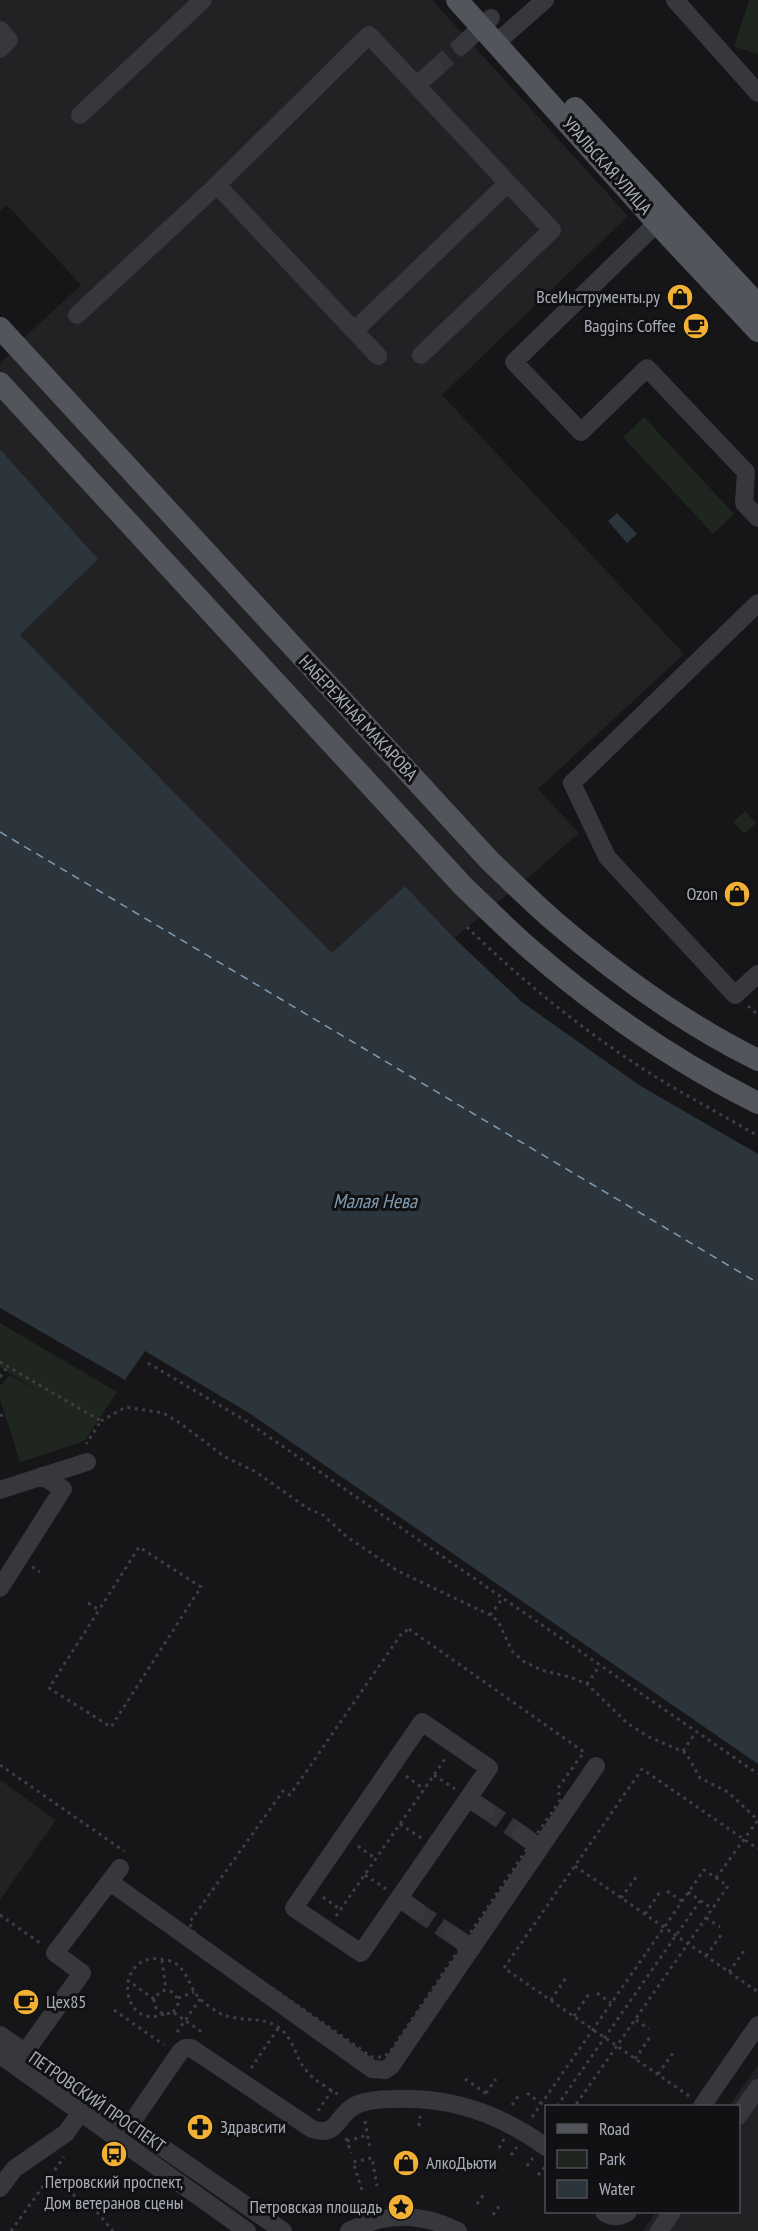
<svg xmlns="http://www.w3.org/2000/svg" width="758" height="2231" viewBox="0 0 758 2231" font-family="'PT Sans Narrow',sans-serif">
<rect width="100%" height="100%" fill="#161618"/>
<path fill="#222225" d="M0,0H432L628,216L442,395L684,654L538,789L579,833L535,872L454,938L405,886L333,954L20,635L98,559L0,449V364L27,335L81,285L7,205L0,211Z
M0,1780L56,1820L0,1900Z
M758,2065V2231H643L656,2212H738V2106H729Z"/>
<path fill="#1e261f" d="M749,0H758V54L734,47Z
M644,417L734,514L713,534L623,437Z
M745,811L756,823L744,834L733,822Z
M0,1323L117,1392L86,1439L79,1443L20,1462L0,1399V1386L10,1375L52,1400L0,1367Z"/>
<path fill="#2c353c" d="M0,449L98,559L20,635L332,953L405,886L454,938L522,1002L639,1085L758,1154V1764L249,1413L145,1351L125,1380L0,1308Z
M617,513L637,534L627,543L608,521Z"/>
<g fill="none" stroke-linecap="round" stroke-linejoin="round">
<path stroke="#7f9bb3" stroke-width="1.5" stroke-dasharray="8 6" stroke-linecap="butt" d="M0,832L758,1283"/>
<path stroke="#333438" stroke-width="18" stroke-dasharray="18 9" stroke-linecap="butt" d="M435,69L461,46
M486,1810L521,1834
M417,1911L451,1934"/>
<path stroke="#3d3f44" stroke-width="3" stroke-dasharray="3 4.5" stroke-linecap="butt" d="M467,927C523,982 585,1032 651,1074C686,1096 723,1115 758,1136
M748,1006L758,1015
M0,1362L101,1421L86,1444
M148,1363L246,1421L758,1774
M0,1377L8,1366
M0,1415L5,1416
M101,1421L126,1407L163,1413L180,1423L225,1457L256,1472L307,1508L323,1515L347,1537L398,1571L490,1615L498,1621L512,1651L523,1661L541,1670L570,1677L587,1684L627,1723L649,1737L686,1753L700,1778L728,1792L758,1820
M32,1567L40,1572
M88,1603L99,1610L49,1688L111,1727L201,1587L139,1547L99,1610
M490,1615L503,1598
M409,1629L584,1752L558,1788L560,1800L390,2052L383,2057H372L197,1936L189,1923L283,1791L290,1795L402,1633Z
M587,1684L600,1665
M683,1751L696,1732
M0,1765L124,1851
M434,1775L455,1789
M406,1776L424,1789
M400,1824L421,1838
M358,1846L376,1859
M575,1866L758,1992
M365,1875L386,1889
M716,1878L758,1820
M667,1891L682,1901
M688,1892L711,1908
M323,1897L341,1910
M621,1898L637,1876
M645,1914L660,1892
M0,1915L40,1943
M336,1916L445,1759
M706,1918L720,1927
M706,1956L721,1935
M162,1960L166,1990
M729,1972L744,1951
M127,1980L154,1999
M597,1993L611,2003
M178,1998L194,1992
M551,2000L566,1978
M114,2010L164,2045
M173,2012L178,2004C177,1993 171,1989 161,1991L154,1999C154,2011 162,2017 173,2012L202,2032
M164,2014C117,2033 112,1943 170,1961C188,1967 188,1987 200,1999C209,2007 220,2015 231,2017C247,2021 261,2017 276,2026C294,2036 294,2056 306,2070C313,2080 328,2088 339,2095
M574,2016L589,1994
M636,2020L649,2029
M177,2032L200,1999
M635,2059L650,2037
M251,2068L279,2027
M658,2074L673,2053
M465,2079L488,2095
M486,2093L496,2079
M527,2093L542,2104
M689,2096L504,1968L642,1769L758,1849
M512,2105L519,2095
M557,2106L700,1901
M318,2111L332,2090
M532,2117L704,1870L728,1886L575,2106
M365,2121L370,2149
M419,2126L420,2116
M346,2138L351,2153
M347,2141L368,2135
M499,2148L504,2139
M511,2155L517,2147
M527,2166L533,2158
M538,2175L546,2166
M46,2181C57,2189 70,2192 81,2199C94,2206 103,2220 113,2231
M362,2190L353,2162L372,2158L377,2186
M477,2204L484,2194
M493,2215L500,2205
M11,2231L64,2157"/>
<path stroke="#37383d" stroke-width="18" d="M675,0L758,93
M0,30L9,40L0,49
M496,43L545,0
M461,46L491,18
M417,85L435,69
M80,115L203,0
M217,185L378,356
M657,223L514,362L581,432L647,368L746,472L744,503L758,518
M77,315L217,185L369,35L552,230L421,355
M354,331L508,183
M758,603L572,783L607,857L735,995L758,974
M0,1490L87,1462
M0,1588L63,1489L42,1476
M422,1722L489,1768L361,1953L294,1908Z
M468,1798L486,1810
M521,1834L540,1848
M110,1882L372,2069L385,2070L391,2066L596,1766
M399,1898L417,1911
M451,1934L472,1948
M0,2035L283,2231
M0,2055L247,2231
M18,2062L82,1973L55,1953L120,1868
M702,2106L758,2025
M738,2116L758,2088
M130,2125L180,2052L185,2048H191L312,2129C339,2138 336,2114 356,2105C367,2100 384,2099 396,2099C452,2097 502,2115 546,2147
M0,2188L14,2169L66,2133L88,2102
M604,2212C612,2218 620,2217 628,2212
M349,2231C385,2212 422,2213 458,2231
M659,2231L672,2212"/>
<path stroke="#53555c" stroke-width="22" d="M457,0L667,234L758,331
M575,108L758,305
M0,328L490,861C511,881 532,902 554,921C616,974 685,1024 758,1060
M0,383L463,886C485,907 507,929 530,949C599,1009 676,1062 758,1103"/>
</g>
<defs>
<symbol id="shop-disc" viewBox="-11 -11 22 22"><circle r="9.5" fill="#f2b134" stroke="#111113"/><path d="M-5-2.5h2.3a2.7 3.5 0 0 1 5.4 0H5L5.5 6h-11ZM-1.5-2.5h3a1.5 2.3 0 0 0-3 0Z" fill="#111"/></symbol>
<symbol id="cafe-disc" viewBox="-11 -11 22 22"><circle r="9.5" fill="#f2b134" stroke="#111113"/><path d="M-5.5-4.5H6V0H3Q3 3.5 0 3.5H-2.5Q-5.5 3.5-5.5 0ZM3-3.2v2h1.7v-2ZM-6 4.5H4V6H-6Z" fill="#111"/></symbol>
<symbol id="pharmacy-disc" viewBox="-11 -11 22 22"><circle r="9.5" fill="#f2b134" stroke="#111113"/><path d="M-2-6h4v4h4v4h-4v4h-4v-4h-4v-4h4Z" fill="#111"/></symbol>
<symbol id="bus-disc" viewBox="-11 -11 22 22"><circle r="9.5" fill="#f2b134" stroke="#111113"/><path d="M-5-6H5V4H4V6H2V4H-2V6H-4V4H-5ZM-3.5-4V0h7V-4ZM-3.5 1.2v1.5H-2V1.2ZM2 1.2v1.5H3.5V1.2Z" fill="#111"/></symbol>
<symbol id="sight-disc" viewBox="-11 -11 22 22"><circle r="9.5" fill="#f2b134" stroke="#111113"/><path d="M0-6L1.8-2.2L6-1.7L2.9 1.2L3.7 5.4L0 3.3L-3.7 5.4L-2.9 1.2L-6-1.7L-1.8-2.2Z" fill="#111"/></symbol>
</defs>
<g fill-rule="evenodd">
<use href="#shop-disc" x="665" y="282" width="30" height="30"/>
<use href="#cafe-disc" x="681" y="311" width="30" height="30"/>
<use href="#shop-disc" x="722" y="879" width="30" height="30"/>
<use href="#cafe-disc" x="11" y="1987" width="30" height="30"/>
<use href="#pharmacy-disc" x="185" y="2112" width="30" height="30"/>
<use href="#bus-disc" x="99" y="2139" width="30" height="30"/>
<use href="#shop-disc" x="391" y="2148" width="30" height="30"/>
<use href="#sight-disc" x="386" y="2192" width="30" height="30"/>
</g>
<g text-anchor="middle" stroke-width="6" stroke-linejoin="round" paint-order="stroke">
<g font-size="18" fill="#a8adb8" stroke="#111113">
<text transform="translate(607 166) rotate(48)" y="6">УРАЛЬСКАЯ УЛИЦА</text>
<text transform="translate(358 718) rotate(47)" y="6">НАБЕРЕЖНАЯ МАКАРОВА</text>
<text transform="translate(97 2102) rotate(35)" y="6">ПЕТРОВСКИЙ ПРОСПЕКТ</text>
</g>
<g font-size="18" fill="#a8adb8" stroke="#111113" text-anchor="end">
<text x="660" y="303">ВсеИнструменты.ру</text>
<text x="676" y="332">Baggins Coffee</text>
<text x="718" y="900">Ozon</text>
<text x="46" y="2008" text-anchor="start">Цех85</text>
<text x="220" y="2133" text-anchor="start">Здравсити</text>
<text x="426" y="2169" text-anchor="start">АлкоДьюти</text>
<text x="114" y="2188" text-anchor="middle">Петровский проспект,<tspan x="114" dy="21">Дом ветеранов сцены</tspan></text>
<text x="382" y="2213">Петровская площадь</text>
</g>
<g font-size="20" font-style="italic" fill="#7f9bb3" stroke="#111113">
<text x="375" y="1208">Малая Нева</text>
</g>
</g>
<rect x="545" y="2105" width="195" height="108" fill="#111113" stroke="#4d4f55" stroke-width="1.5"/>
<rect x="557" y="2124" width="30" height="9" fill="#53555c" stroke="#4d4f55" stroke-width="1.5"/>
<text x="599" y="2135" font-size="18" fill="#a8adb8">Road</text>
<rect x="557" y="2150" width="30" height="18" fill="#1e261f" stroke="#4d4f55" stroke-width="1.5"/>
<text x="599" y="2165" font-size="18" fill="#a8adb8">Park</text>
<rect x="557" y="2180" width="30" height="18" fill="#2c353c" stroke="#4d4f55" stroke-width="1.5"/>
<text x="599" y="2195" font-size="18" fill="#a8adb8">Water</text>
</svg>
